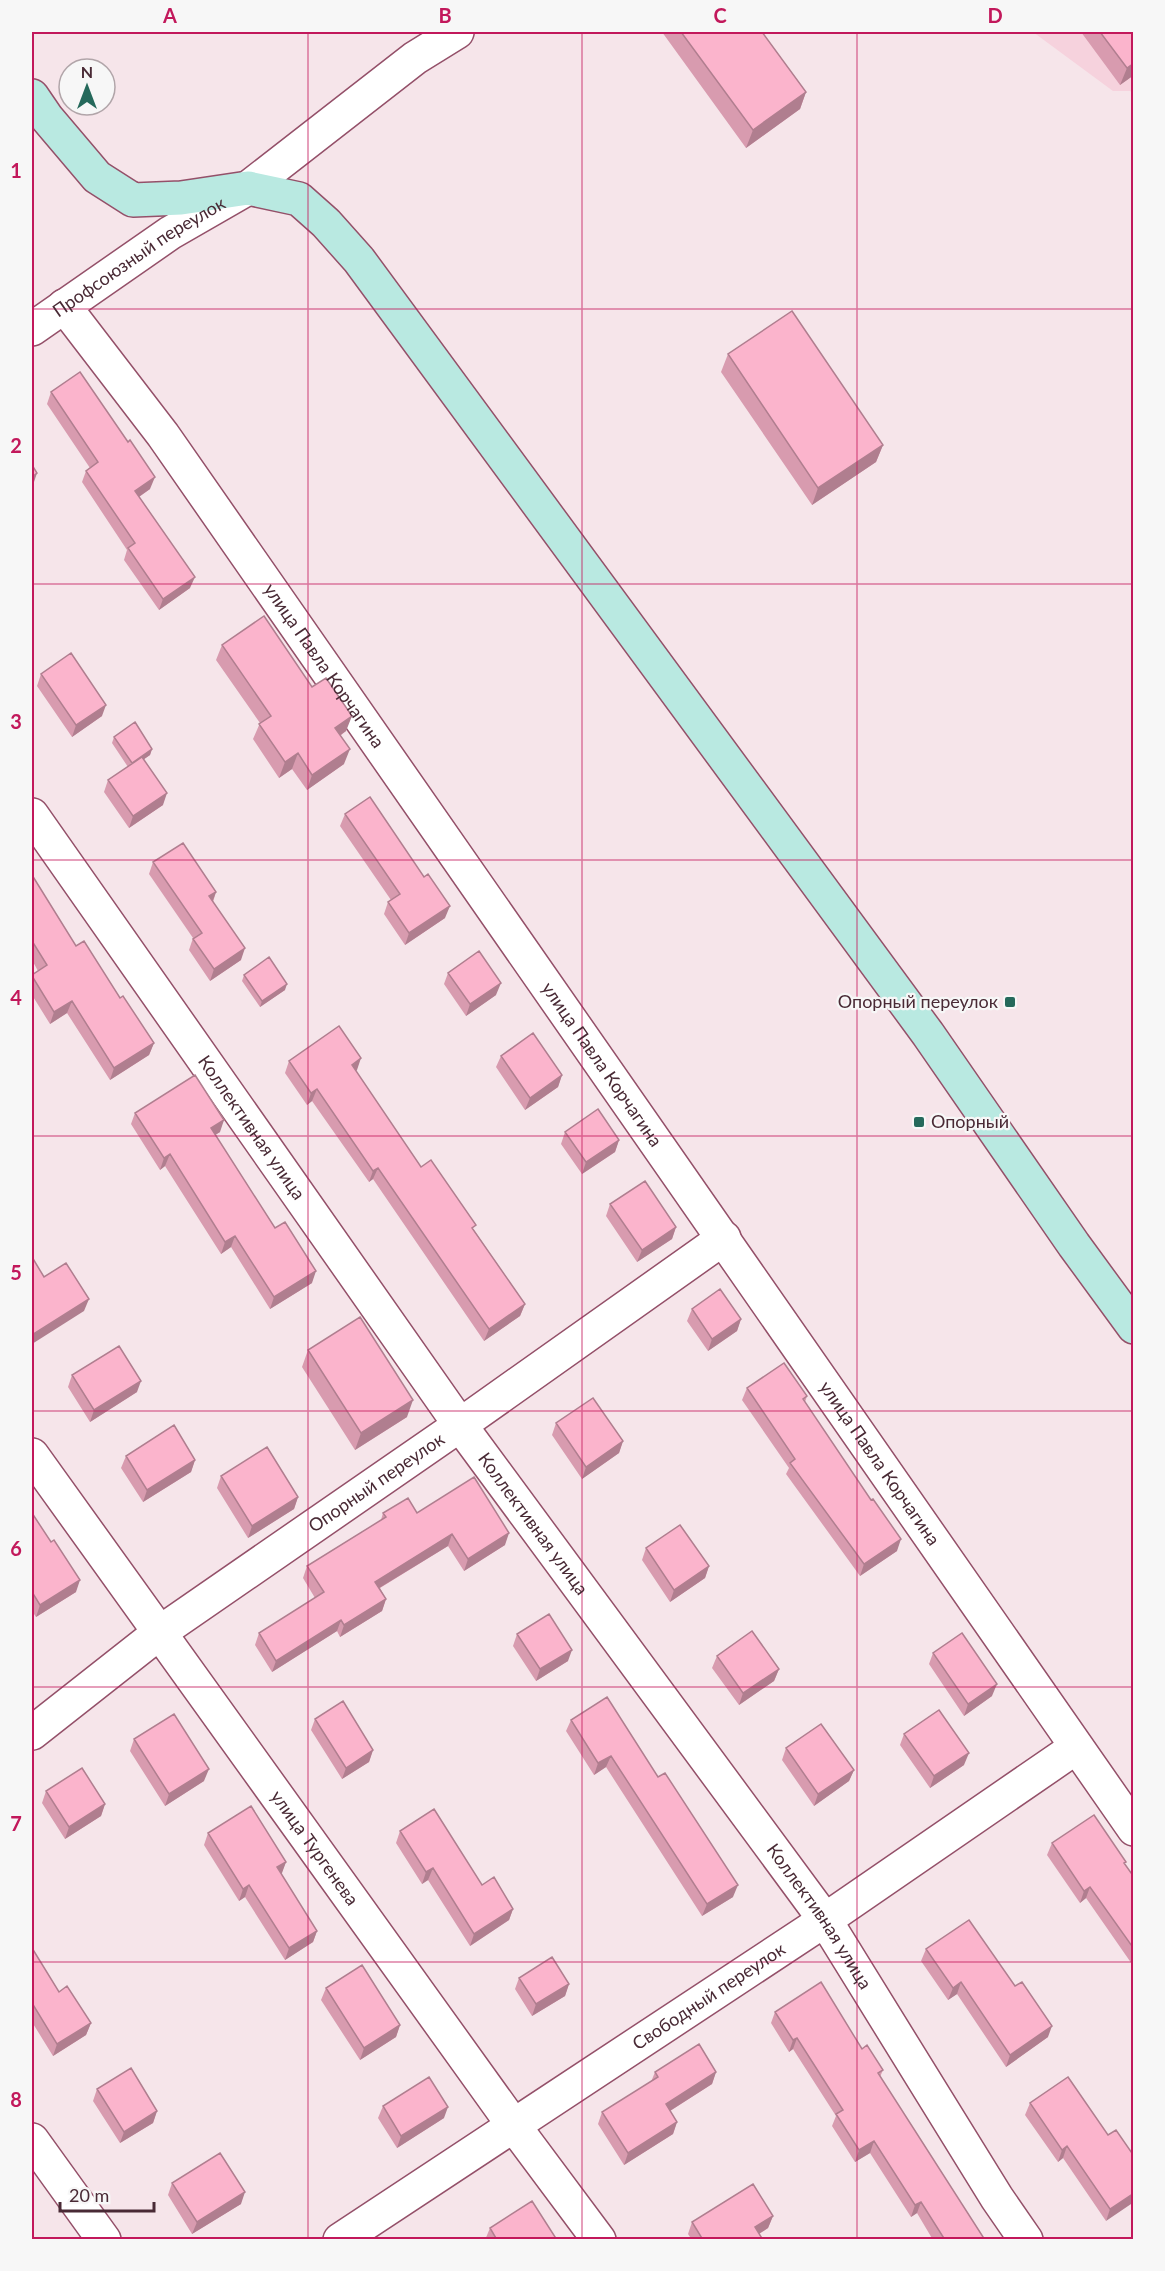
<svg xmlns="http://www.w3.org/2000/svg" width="1165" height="2271" viewBox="0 0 1165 2271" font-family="Lato,sans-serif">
<rect width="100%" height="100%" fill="#f6e5ea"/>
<path fill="#f6d2dd" d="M1033,32H1133V93L1130,91H1113Z"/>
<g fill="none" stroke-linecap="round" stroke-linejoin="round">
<defs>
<g id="street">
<path id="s1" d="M64,306L163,435L1134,1829"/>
<path id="s2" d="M32,329L170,233L248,188L415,58L457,32"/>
<path id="s3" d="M32,815L460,1425L825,1920L997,2198L1026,2240"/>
<path id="s4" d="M32,1455L514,2126L599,2240"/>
<path id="s5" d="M32,1733L159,1633L460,1425L724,1238"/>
<path d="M32,2140L104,2240"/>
<path id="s6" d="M340,2240L825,1920L1075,1748"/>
</g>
<path id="secondary" d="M32,96L47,118L97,177L133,200L181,198L248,188L299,199L326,223L359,260L928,1034L1074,1245L1134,1327"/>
</defs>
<use href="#street" stroke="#945069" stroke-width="36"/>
<use href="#secondary" stroke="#945069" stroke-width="36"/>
<use href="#street" stroke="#fff" stroke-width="33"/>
<use href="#secondary" stroke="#b9e9e1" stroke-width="33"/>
</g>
<path fill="#d89baf" d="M662,32H762L806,92L800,109L746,148Z
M1081,32H1134V75L1120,85Z
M728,354L883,445L876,462L812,505L721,372Z
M51,392L150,489L139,497L190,588L159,610L124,560L127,550L82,482L86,471L90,468L47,404Z
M222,645L312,687L346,731L340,736L344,764L307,790L292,769L279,778L253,739L260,723L216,660Z
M41,674L102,716L72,737L37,686Z
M114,737L152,749L150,755L144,759L163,805L129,828L104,792L108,780L128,767L112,743Z
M345,814L424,877L445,918L405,945L384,914L388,902L391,900L340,826Z
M153,862L216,892L213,902L241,960L210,981L189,950L193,938L149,874Z
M32,875L76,946L120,998L154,1043L149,1055L110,1080L67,1013L50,1024L32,995V975L38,971L32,960Z
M448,973L496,995L466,1016L444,984Z
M244,975L285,990L260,1007L242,981Z
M501,1056L562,1075L558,1087L525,1110L496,1067Z
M289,1061L357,1070L356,1071L421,1167L474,1230L525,1304L520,1316L484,1341L373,1179L369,1182L312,1101L307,1105L285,1073Z
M135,1113L220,1132L215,1135L275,1228L312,1283L270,1309L231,1247L221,1254L165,1166L160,1170L131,1124Z
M565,1132L619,1140L615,1152L582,1174L561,1144Z
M610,1204L676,1227L672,1239L637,1262L606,1216Z
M692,1309L741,1319L737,1331L708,1351L687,1321Z
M308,1350L407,1417L355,1450L302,1367Z
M72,1375L137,1392L90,1422L68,1387Z
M747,1388L807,1396L805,1402L897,1551L860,1576L786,1474L789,1468L742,1400Z
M556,1423L623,1441L619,1453L582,1479L552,1435Z
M126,1456L195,1460L191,1472L143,1502L121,1468Z
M221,1476L298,1497L294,1509L248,1538L217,1488Z
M32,1513L76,1592L36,1617L32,1611Z
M383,1513H417L505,1545L464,1571L448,1546L380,1588L386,1599L382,1611L340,1637L337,1631L272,1672L255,1645L259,1633L315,1598L303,1578L307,1566L381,1520Z
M646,1548L709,1566L705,1578L670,1602L642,1560Z
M517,1634L568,1661L536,1681L513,1646Z
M933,1653L992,1696L964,1716L929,1664Z
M717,1656L779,1669L774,1681L739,1705L712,1668Z
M607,1697L733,1897L702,1916L606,1767L594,1775L566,1731L571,1720Z
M315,1719L373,1750L369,1762L342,1779L311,1730Z
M904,1734L964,1765L930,1788L900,1745Z
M134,1739L204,1781L165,1806L130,1751Z
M786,1748L854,1770L849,1781L814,1806L782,1760Z
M46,1791L105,1804L101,1816L65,1839L42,1803Z
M400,1831L482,1885L513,1909L509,1920L470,1946L428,1880L422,1884L396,1843Z
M208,1833L286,1862L281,1874L317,1931L313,1942L285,1960L245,1897L239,1901L204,1845Z
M1052,1843L1125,1865L1134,1877V1967L1086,1898L1080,1903L1047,1855Z
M32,1948L59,1992L91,2023L86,2035L53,2056L32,2022Z
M926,1949L1048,2037L1006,2067L957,1994L948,2000L921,1961Z
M519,1978L569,1984L565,1996L532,2016L515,1989Z
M326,1988L400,2025L396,2037L360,2060L321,2000Z
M775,2012L862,2049L883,2070L880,2077L985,2240H933L917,2213L911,2217L870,2153L855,2162L832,2126L836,2116L793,2049L789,2052L771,2023Z
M655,2072H716L712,2084L670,2111L677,2122L673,2134L624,2165L598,2124L602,2112L651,2082Z
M97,2089L157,2111L153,2123L120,2143L93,2101Z
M1030,2103L1134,2156L1106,2221L1063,2158L1058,2162L1025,2115Z
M383,2106L444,2118L397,2148L378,2118Z
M172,2183L241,2204L192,2234L168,2195Z
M773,2216L768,2228L759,2234L763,2240H692L688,2234L692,2222Z
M490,2228L557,2240H485Z"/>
<path fill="#b07e8f" d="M1134,63V75L1120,85L1127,68Z
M806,92L800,109L746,148L753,130Z
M883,445L876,462L812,505L818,488Z
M37,473L33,485L32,486V477Z
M155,477L150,489L130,503L135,491Z
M195,577L190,588L159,610L163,599Z
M106,705L102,716L72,737L76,725Z
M352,716L346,731L329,743L335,728Z
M152,749L150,755L130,769L132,763Z
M350,749L344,764L307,790L312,775Z
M298,753L292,769L279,778L285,762Z
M167,793L163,805L129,828L133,816Z
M216,892L212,903L209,896Z
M450,906L445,918L405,945L409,933Z
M245,948L241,960L210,981L214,969Z
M501,983L496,995L466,1016L470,1004Z
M287,984L285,990L260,1007L262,1001Z
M72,1001L67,1013L50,1024L54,1012Z
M154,1043L149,1055L110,1080L114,1068Z
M361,1058L357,1070L347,1077L352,1065Z
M562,1075L558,1087L525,1110L530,1098Z
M317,1089L312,1101L307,1105L311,1093Z
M224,1120L220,1132L207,1140L211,1128Z
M619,1140L615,1152L582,1174L586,1162Z
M170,1154L165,1166L160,1170L164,1158Z
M378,1168L373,1179L369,1182L373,1171Z
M676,1227L672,1239L637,1262L642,1250Z
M235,1236L231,1247L221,1254L225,1242Z
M316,1271L312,1283L270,1309L274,1297Z
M89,1299L84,1311L32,1344V1335Z
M525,1304L520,1316L484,1341L489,1329Z
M741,1319L737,1331L708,1351L712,1339Z
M141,1381L137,1392L90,1422L94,1410Z
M413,1400L407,1417L355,1450L361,1433Z
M623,1441L619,1453L582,1479L586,1467Z
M195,1460L191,1472L143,1502L147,1490Z
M298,1497L294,1509L248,1538L252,1526Z
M509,1533L505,1545L464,1571L468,1559Z
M452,1534L448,1546L371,1593L375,1582Z
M901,1539L897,1551L860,1576L864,1564Z
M709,1566L705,1578L670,1602L674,1590Z
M80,1580L76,1592L36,1617L40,1605Z
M386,1599L382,1611L340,1637L344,1625Z
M341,1620L337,1631L272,1672L276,1661Z
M572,1650L568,1661L536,1681L540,1669Z
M779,1669L774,1681L739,1705L743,1693Z
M997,1684L992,1696L964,1716L968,1704Z
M373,1750L369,1762L342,1779L346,1768Z
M969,1753L964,1765L930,1788L934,1776Z
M611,1756L606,1767L594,1775L598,1763Z
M209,1769L204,1781L165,1806L169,1794Z
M854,1770L849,1781L814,1806L818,1794Z
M105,1804L101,1816L65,1839L69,1827Z
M286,1862L282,1873L272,1879L277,1867Z
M433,1868L428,1880L422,1884L426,1872Z
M249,1885L245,1897L239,1901L243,1889Z
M738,1885L733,1897L702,1916L707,1904Z
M1090,1887L1086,1898L1080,1903L1084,1891Z
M513,1909L509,1920L470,1946L474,1934Z
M317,1931L313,1942L285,1960L289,1948Z
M961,1982L957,1994L948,2000L953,1988Z
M569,1984L565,1996L532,2016L536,2004Z
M91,2023L86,2035L53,2056L57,2044Z
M400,2025L396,2037L360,2060L364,2048Z
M1052,2026L1048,2037L1006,2067L1010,2055Z
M797,2038L793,2049L789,2052L793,2040Z
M716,2072L712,2084L662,2116L666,2104Z
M448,2107L444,2118L397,2148L401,2136Z
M157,2111L153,2123L120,2143L124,2132Z
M677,2122L673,2134L624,2165L628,2153Z
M874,2141L870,2153L855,2162L859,2150Z
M1067,2146L1063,2158L1058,2162L1062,2150Z
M245,2192L241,2204L192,2234L197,2222Z
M1134,2193V2202L1106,2221L1110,2209Z
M921,2202L917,2213L911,2217L915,2205Z
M773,2216L768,2228L751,2239L755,2227Z"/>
<path fill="#fbb4cc" stroke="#b07e8f" stroke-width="1.5" d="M681,32H762L806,92L753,130Z
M1100,32H1134V63L1127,68Z
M792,311L883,445L818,488L728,354Z
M80,372L128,442L130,440L155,477L135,491L195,577L163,599L128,548L135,543L86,471L98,462L51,392Z
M32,465L37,473L32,477Z
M264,616L312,687L326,678L352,716L335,728L350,749L312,775L298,753L285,762L259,724L271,716L222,645Z
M71,653L106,705L76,725L41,674Z
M135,722L152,749L132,763L114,737Z
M142,757L167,793L133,816L108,780Z
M370,797L424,877L428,874L450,906L409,933L388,902L400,894L345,814Z
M183,843L216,892L209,896L245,948L214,969L193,939L202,933L153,862Z
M32,875L76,946L84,941L120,998L123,996L154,1043L114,1068L72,1001L54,1012L32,976V975L47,965L32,941Z
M479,951L501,983L470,1004L448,973Z
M269,957L287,984L262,1001L244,975Z
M339,1026L361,1058L352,1065L421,1167L431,1160L476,1225L472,1228L525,1304L489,1329L378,1168L373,1171L317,1089L311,1093L289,1061Z
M533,1033L562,1075L530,1098L501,1056Z
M195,1075L224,1120L211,1128L275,1228L285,1222L316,1271L274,1297L235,1236L225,1242L170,1154L164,1158L135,1113Z
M598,1109L619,1140L586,1162L565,1132Z
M645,1181L676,1227L642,1250L610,1204Z
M32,1257L44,1277L66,1263L89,1299L32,1335Z
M720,1289L741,1319L712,1339L692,1309Z
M360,1317L413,1400L361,1433L308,1350Z
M119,1346L141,1381L94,1410L72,1375Z
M784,1363L807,1396L803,1399L871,1500L873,1499L901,1539L864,1564L790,1463L795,1459L747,1388Z
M593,1398L623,1441L586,1467L556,1423Z
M174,1425L195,1460L147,1490L126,1456Z
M267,1447L298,1497L252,1526L221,1476Z
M474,1477L509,1533L468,1559L452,1534L375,1582L386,1599L344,1625L341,1620L276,1661L259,1633L324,1592L307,1566L386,1517L383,1513L408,1498L417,1513Z
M32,1513L51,1542L54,1540L80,1580L40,1605L32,1592Z
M680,1525L709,1566L674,1590L646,1548Z
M549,1614L572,1650L540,1669L517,1634Z
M752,1631L779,1669L743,1693L717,1656Z
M962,1633L997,1684L968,1704L933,1653Z
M607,1697L658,1777L665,1773L738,1885L707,1904L611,1756L598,1763L571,1720Z
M343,1701L373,1750L346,1768L315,1719Z
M939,1710L969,1753L934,1776L904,1734Z
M174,1714L209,1769L169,1794L134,1739Z
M821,1724L854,1770L818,1794L786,1748Z
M82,1768L105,1804L69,1827L46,1791Z
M251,1806L286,1862L277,1867L317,1931L289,1948L249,1885L243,1889L208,1833Z
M434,1809L482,1885L494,1877L513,1909L474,1934L433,1868L426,1872L400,1831Z
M1094,1815L1126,1862L1124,1863L1134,1877V1949L1090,1887L1084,1891L1052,1843Z
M969,1920L1015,1986L1022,1982L1052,2026L1010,2055L961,1982L953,1988L926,1949Z
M32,1948L59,1992L67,1986L91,2023L57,2044L32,2003Z
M552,1957L569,1984L536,2004L519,1978Z
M362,1965L400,2025L364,2048L326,1988Z
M821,1982L862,2049L867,2045L883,2070L878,2073L985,2240H945L921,2202L915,2205L874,2141L859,2150L836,2114L843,2110L797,2038L793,2040L775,2012Z
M699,2044L716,2072L666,2104L677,2122L628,2153L602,2112L658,2077L655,2072Z
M131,2068L157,2111L124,2132L97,2089Z
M429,2077L448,2107L401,2136L383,2106Z
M1068,2077L1108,2135L1116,2130L1134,2156V2193L1110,2209L1067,2146L1062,2150L1030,2103Z
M220,2153L245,2192L197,2222L172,2183Z
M753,2184L773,2216L755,2227L763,2240H703L692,2222Z
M532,2201L557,2240H497L490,2228Z"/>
<path fill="none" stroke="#c2185b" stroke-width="1.5" stroke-opacity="0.55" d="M308,32V2240M582,32V2240M857,32V2240M32,309H1134M32,584H1134M32,860H1134M32,1136H1134M32,1411H1134M32,1687H1134M32,1962H1134"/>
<g fill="#25695b" stroke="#f7f7f7" stroke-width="2">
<rect x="1004" y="996" width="12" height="12" rx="3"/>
<rect x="913" y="1116" width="12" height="12" rx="3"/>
</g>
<g text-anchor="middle" stroke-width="4.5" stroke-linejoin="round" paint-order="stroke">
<g font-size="18" fill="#492a35" stroke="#f7f7f7">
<text dy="6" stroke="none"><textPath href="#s2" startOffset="129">Профсоюзный переулок</textPath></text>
<text dy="6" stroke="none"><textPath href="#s1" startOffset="444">улица Павла Корчагина</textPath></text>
<text dy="6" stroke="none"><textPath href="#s1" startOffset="930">улица Павла Корчагина</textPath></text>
<text dy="6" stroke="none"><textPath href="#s3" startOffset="382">Коллективная улица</textPath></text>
<text dy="6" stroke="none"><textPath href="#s1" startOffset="1416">улица Павла Корчагина</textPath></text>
<text dy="6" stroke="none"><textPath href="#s5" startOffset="426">Опорный переулок</textPath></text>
<text dy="6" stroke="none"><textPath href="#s3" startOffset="868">Коллективная улица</textPath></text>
<text dy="6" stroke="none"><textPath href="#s4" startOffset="484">улица Тургенева</textPath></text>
<text dy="6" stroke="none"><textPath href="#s3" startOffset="1354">Коллективная улица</textPath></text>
<text dy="6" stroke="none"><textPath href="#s6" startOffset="442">Свободный переулок</textPath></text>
</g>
<g font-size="18" fill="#492a35" stroke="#f7f7f7" text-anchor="end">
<text x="998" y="1008">Опорный переулок</text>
<text x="931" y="1128" text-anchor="start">Опорный</text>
</g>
</g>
<rect width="1165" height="2271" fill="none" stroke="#f7f7f7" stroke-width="66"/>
<g transform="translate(87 87)"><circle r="28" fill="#f7f7f7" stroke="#b1a5a9" stroke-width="1.5"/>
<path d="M0-4.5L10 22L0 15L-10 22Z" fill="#25695b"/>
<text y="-9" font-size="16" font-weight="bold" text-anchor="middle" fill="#492a35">N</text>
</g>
<path d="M60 2202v9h94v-9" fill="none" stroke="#492a35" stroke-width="3"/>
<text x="69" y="2202" font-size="18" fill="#492a35" stroke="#f7f7f7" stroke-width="4.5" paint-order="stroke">20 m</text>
<rect x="33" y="33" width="1099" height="2205" fill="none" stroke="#c2185b" stroke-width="2"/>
<g font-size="20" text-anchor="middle" font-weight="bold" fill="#c2185b">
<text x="170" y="23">A</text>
<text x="445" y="23">B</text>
<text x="720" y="23">C</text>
<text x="995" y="23">D</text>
<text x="16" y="178">1</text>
<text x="16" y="453">2</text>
<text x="16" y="729">3</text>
<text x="16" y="1005">4</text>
<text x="16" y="1280">5</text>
<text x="16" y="1556">6</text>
<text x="16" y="1831">7</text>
<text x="16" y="2107">8</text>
</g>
</svg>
